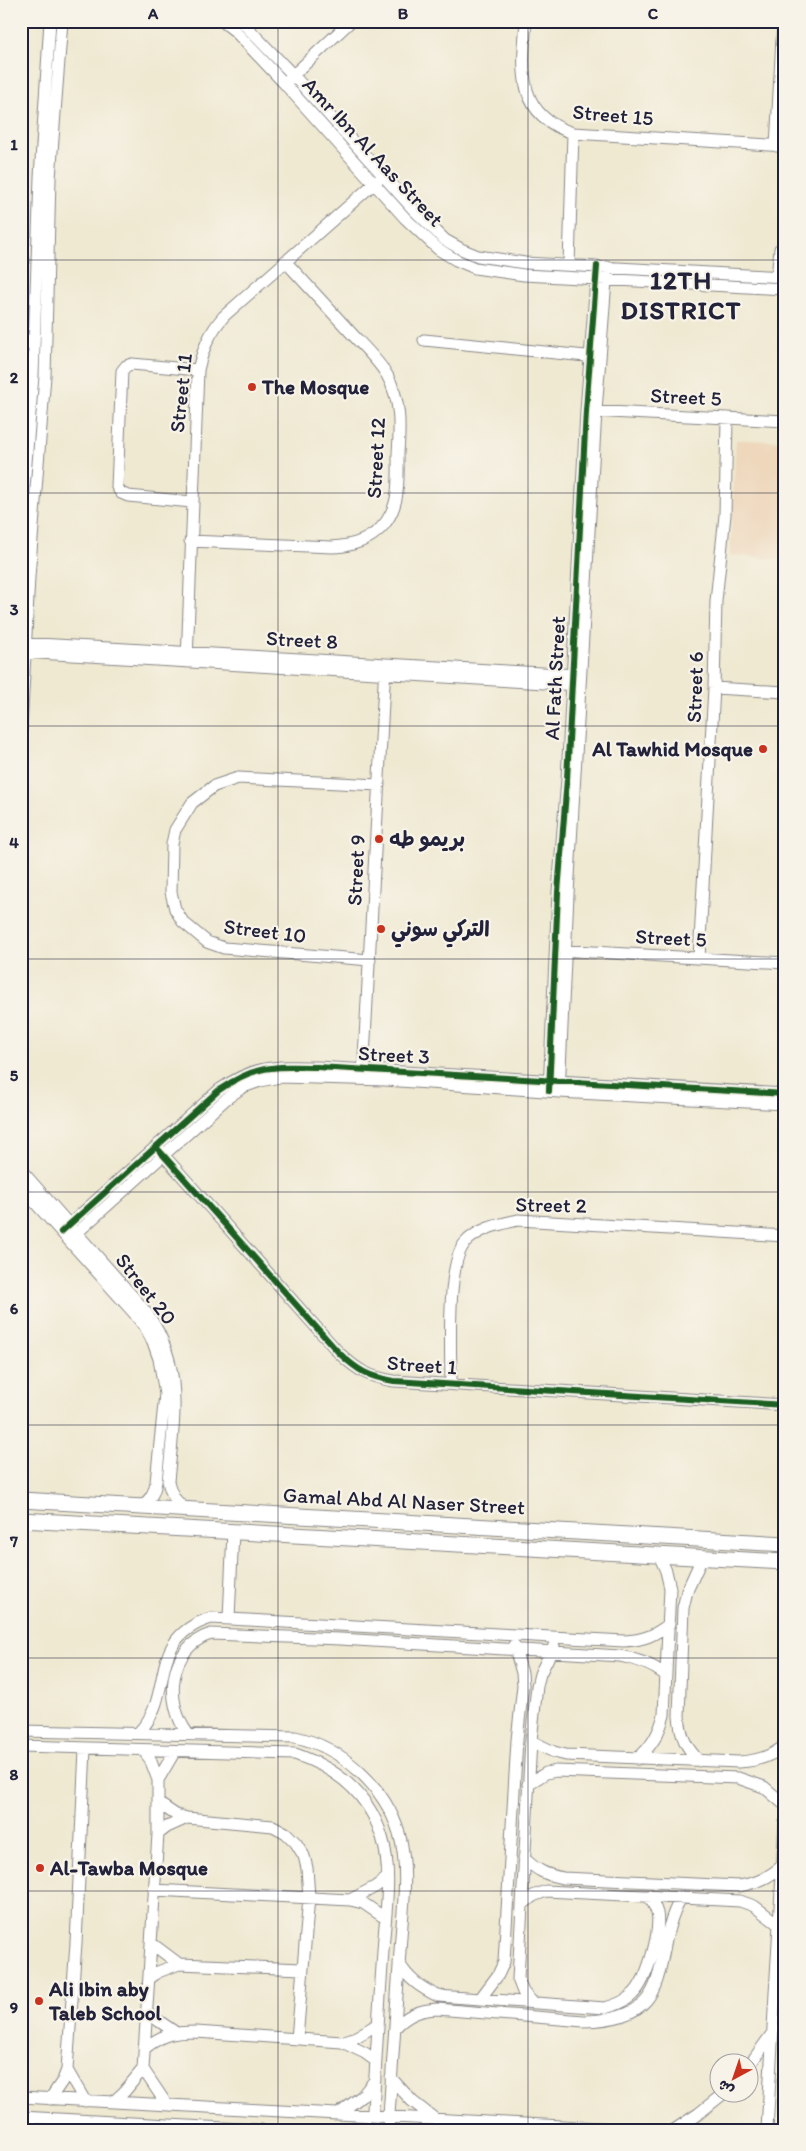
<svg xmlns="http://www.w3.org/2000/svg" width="806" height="2151" viewBox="0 0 806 2151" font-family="Itim,'Playpen Sans Arabic',sans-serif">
<rect width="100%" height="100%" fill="#f7f3e8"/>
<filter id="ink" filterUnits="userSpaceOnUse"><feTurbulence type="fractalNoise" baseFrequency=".02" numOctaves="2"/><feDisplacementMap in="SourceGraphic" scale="10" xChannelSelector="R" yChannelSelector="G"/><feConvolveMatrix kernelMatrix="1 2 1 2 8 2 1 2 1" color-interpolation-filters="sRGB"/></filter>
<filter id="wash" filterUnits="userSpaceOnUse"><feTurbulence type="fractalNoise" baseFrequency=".0096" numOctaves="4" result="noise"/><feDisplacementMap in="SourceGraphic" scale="20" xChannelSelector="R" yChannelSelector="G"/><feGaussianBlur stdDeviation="1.12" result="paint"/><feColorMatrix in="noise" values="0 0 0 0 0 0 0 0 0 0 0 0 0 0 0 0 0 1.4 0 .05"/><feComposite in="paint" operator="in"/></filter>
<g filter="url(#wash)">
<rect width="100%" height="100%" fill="#efe9d2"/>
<path fill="#eed7bb" d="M736,440L785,441V560L730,555Z"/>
</g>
<g filter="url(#ink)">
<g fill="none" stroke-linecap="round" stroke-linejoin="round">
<defs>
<path id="minor" d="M222,21L235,31L284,83L405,218L438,249L456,260L475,268L524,275L785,289
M241,21L293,75L414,210L445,240L461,249L478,256L525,263L785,277
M526,21C522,70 516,115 573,133L785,146
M288,80L351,21
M776,146L783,21
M569,265L573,133
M777,277L780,249L785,247
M21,321L23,337L34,348
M424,340L596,357
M590,411L785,421
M192,502L128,496L121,493L117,487L122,371L126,366L132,364L198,370
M21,525L33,376L40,177L50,21
M190,541L332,547C363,546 389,531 396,499C399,484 398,468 398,453C400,426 401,400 387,375C378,360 364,347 353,335C330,310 308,286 285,261
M21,643L577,675
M21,652L579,685
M187,661L198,370C203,349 209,333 224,316L378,180
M714,688L785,692
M21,730L29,577L45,376L50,178L62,21
M559,950L785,963
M699,958L714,688L716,601L725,515L727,418
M370,960L224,948L207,942L183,922L175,909L171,892L172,844L175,830L192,803L214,786L238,778L379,785
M363,1076L385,665
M549,1091L558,892L567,779L586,411L597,266
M559,1092L568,894L596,411L607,267
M159,1150L339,1353C358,1371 369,1377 394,1381L785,1405
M21,1170L141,1306C186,1360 174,1417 168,1481C171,1495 176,1502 187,1510
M21,1187L134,1313L145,1327L153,1342L159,1359L165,1394L156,1482C154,1494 150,1500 140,1507
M61,1232L219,1090C255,1065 275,1066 317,1067L785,1094
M69,1240L226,1099L243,1087L260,1081L280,1077L385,1080L559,1092L785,1104
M451,1384C451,1353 446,1264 465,1243C478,1228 501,1224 518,1220L785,1236
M229,1618L233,1532
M21,1731L295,1737C342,1747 385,1787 399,1833C410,1870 402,1913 400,1951C396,2011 392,2070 388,2130
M138,1733C177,1695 144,1639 211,1618L624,1641C643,1640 654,1636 669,1624
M188,1734C164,1703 168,1647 211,1634L340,1639L620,1656C638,1659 651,1664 666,1675
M531,1741L554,1752L566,1755L739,1762C757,1761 772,1757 785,1745
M21,1746L295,1754C336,1768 369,1794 382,1837C393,1872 385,1915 383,1951C379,2010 375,2070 372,2130
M637,1759C652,1746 659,1734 664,1715L670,1588L666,1571L659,1555
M699,1761C685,1746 681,1737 679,1716L683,1608L687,1591L702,1558
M158,1780L175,1751
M528,1784L546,1773L556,1771L738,1778L764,1787L785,1805
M158,1803L176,1815L187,1818L273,1826L286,1833L296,1843L304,1856L307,1868L309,1897L297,2039
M158,1834L167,1827L187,1818
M524,1858C536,1870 546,1875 563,1878L739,1886C757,1883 768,1878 782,1866
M154,1890L350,1900L363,1903L385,1918
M350,1900L375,1887L387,1878
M522,1905L533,1896L546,1891L740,1901L754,1906L778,1924
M151,1943L179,1964
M399,1963C408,1979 421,1988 438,1996L605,2008C615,2005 625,2002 633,1994C647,1981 661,1932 657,1913C655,1906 652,1901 648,1896
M149,1979L158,1972L179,1964L302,1969
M480,1999L498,1975L504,1962L517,1740L523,1685L522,1673L514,1645
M533,2003L523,1992L518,1979L531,1741L537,1686L540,1674L554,1646
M147,2013L175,2032
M395,2028C407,2015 419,2010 437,2009L584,2021C682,2020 648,1955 681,1898
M342,2042L356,2037L378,2024
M145,2048C163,2034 173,2032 196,2032L342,2042L365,2053L376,2061
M748,2067L771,2035
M143,2069L167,2105
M67,2070L85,2101
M391,2078L412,2101L435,2119
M21,2097L636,2130
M50,2099L63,2080L67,2070L76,1943L85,1749
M113,2102L124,2092L143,2069L158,1834V1780L150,1759L143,1750
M340,2113L362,2096L375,2080
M21,2117L261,2130
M674,2130L698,2114L723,2094
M767,2130L785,1822"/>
<path id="major" d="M21,1500L785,1544
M21,1520L785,1562"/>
</defs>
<use href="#minor" stroke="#888686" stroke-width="13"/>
<use href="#major" stroke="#888686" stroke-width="17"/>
<use href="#minor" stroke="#fff" stroke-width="11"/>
<use href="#major" stroke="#fff" stroke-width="15"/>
<defs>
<path id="cycleway" d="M549,1091L558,892L567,779L586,411L597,266
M156,1147L339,1353C358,1371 369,1377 394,1381L785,1405
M61,1232L219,1090C255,1065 275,1066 317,1067L785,1094"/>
</defs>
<use href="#cycleway" stroke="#f7f3e8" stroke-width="9"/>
<use href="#cycleway" stroke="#1b5e20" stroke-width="6"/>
</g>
</g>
<path fill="none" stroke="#22223b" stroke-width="1" stroke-opacity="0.55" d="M278,21V2130M528,21V2130M21,260H785M21,493H785M21,726H785M21,959H785M21,1192H785M21,1425H785M21,1658H785M21,1891H785"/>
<g fill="#c8321e" stroke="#f7f3e8" stroke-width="2">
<circle cx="252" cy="387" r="5"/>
<circle cx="763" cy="749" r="5"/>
<circle cx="379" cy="839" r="5"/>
<circle cx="381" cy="929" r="5"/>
<circle cx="40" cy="1868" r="5"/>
<circle cx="39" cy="2001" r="5"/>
</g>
<g text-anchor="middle" stroke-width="4.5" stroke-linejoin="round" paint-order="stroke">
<g font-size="21" fill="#22223b" stroke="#f7f3e8">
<text transform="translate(613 115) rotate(5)" y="7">Street 15</text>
<text transform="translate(373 152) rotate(47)" y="7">Amr Ibn Al Aas Street</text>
<text transform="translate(181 393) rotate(-84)" y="7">Street 11</text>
<text transform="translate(686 397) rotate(3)" y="7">Street 5</text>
<text transform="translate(376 458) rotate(-87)" y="7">Street 12</text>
<text transform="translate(302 640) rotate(3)" y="7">Street 8</text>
<text transform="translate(555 678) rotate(-87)" y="7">Al Fath Street</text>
<text transform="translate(695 687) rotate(-88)" y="7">Street 6</text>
<text transform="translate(356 870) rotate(-87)" y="7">Street 9</text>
<text transform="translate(265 931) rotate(7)" y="7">Street 10</text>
<text transform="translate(671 938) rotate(3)" y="7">Street 5</text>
<text transform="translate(394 1055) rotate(3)" y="7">Street 3</text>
<text transform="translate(551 1205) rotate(1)" y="7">Street 2</text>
<text transform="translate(146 1289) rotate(52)" y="7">Street 20</text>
<text transform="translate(422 1365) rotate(4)" y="7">Street 1</text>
<text transform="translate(404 1501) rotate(3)" y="7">Gamal Abd Al Naser Street</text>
</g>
<g font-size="21" font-weight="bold" fill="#22223b" stroke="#f7f3e8" text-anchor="start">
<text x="262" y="394">The Mosque</text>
<text x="753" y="756" text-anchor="end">Al Tawhid Mosque</text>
<text x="389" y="846">بريمو طه</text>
<text x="391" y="936">التركي سوني</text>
<text x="50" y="1875">Al-Tawba Mosque</text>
<text x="49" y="1996">Ali Ibin aby<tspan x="49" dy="24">Taleb School</tspan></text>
</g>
<g font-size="26" font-weight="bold" letter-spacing="1" fill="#22223b" stroke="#f7f3e8">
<text x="681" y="289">12TH<tspan x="681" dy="30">DISTRICT</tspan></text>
</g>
</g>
<rect width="806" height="2151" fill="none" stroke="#f7f3e8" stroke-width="55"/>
<g transform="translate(734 2078) rotate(220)"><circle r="24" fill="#f7f3e8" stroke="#a29fa3"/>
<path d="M0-4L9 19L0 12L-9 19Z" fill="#c8321e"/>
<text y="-8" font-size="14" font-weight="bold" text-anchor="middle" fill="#22223b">ش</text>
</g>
<rect x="28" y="28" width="750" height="2096" fill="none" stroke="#22223b" stroke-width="2"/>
<g font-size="16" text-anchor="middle" font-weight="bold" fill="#22223b">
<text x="153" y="19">A</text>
<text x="403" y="19">B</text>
<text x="653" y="19">C</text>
<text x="14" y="150">1</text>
<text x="14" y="383">2</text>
<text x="14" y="615">3</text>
<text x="14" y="848">4</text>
<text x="14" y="1081">5</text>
<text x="14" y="1314">6</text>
<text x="14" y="1547">7</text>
<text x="14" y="1780">8</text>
<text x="14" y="2013">9</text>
</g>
</svg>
